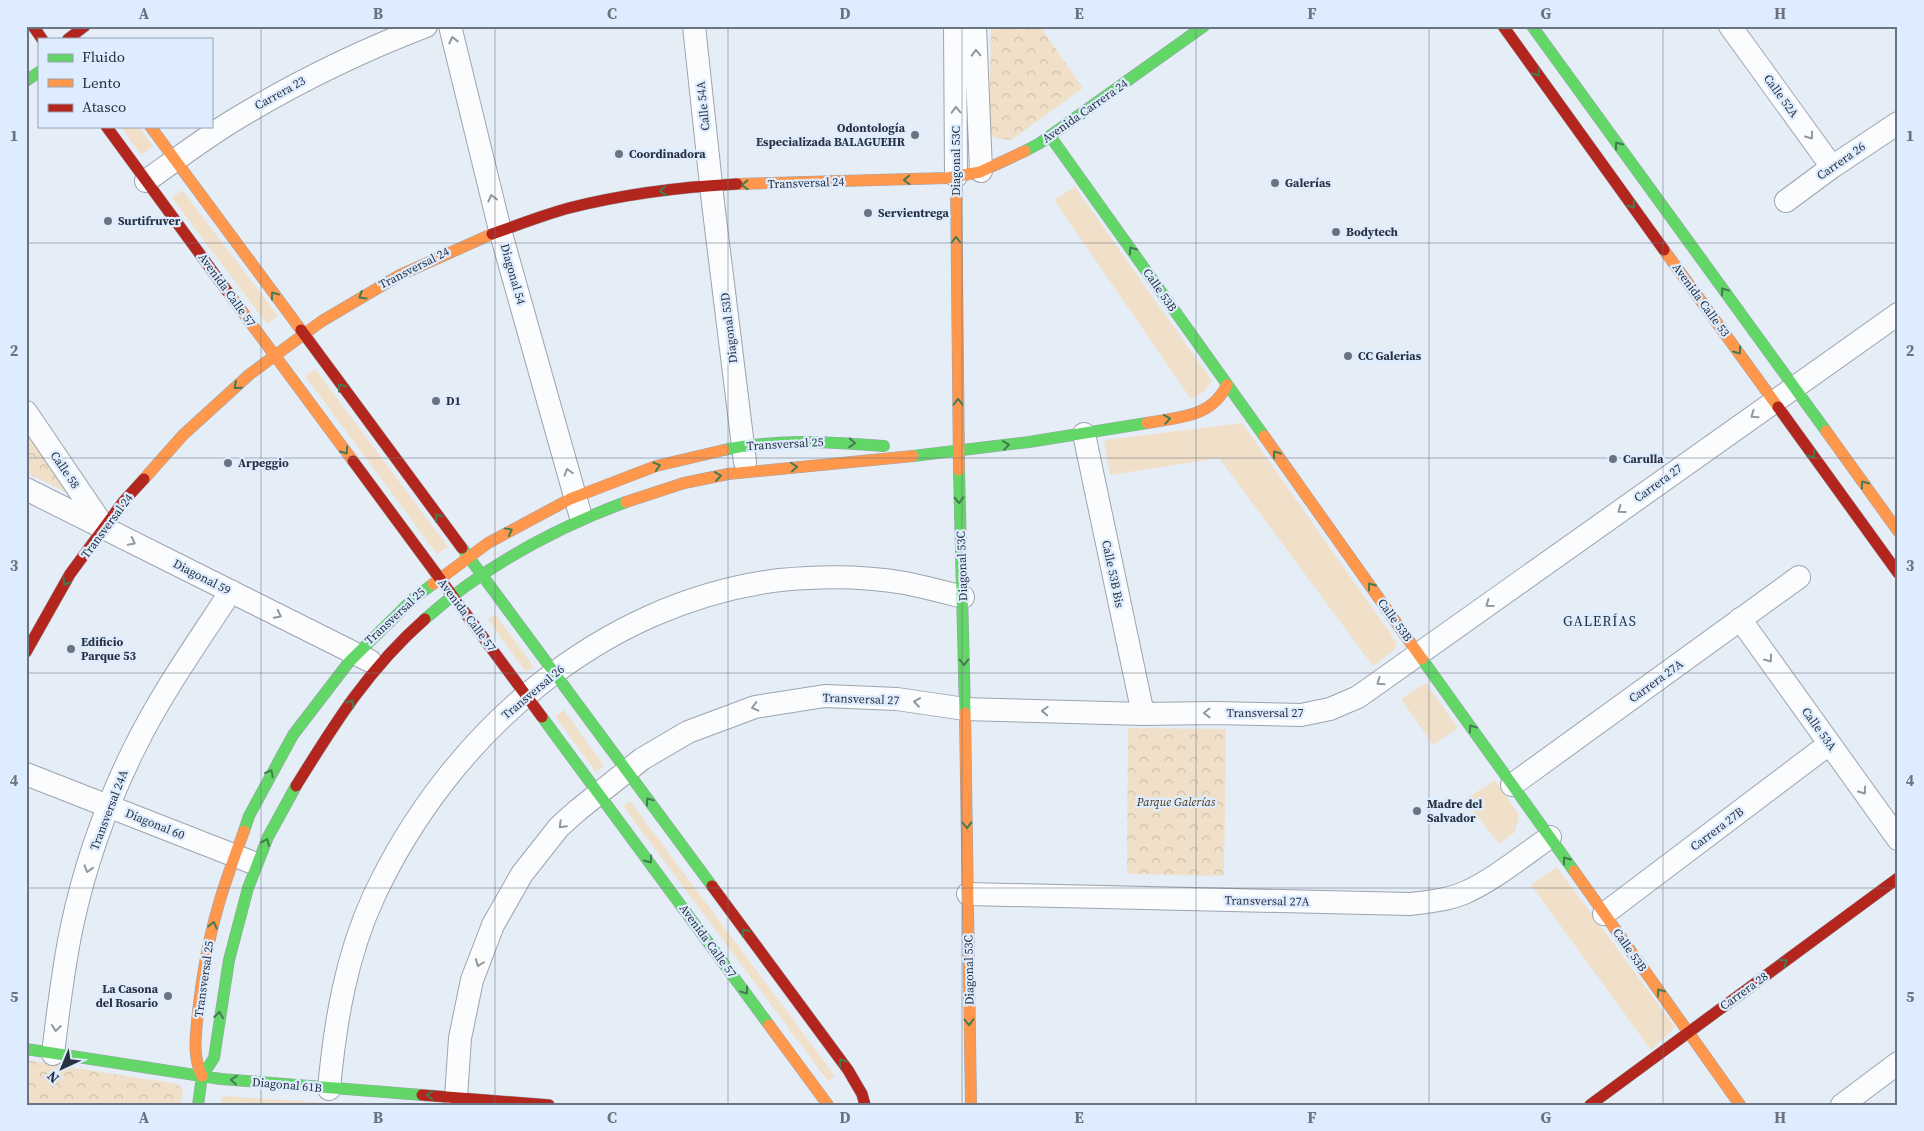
<svg xmlns="http://www.w3.org/2000/svg" width="1924" height="1131" viewBox="0 0 1924 1131" font-family="'Source Serif 4',serif">
<defs>
<pattern id="park-crowns" width="20" height="18" patternUnits="userSpaceOnUse" patternTransform="scale(1.25)"><rect width="20" height="18" fill="#f1e0c9"/><path d="M2 6a3 3 0 1 1 6 0M12 15a3 3 0 1 1 6 0" fill="none" stroke="#cfc1ae"/></pattern>
</defs>
<rect width="100%" height="100%" fill="#e5edf7"/>
<path fill="#f1e0c9" d="M120,126H138L153,146L141,155Z
M1075,187L1212,381L1204,391L1191,399L1054,200Z
M182,190L278,316L267,324L172,198Z
M315,369L448,547L437,554L305,376Z
M1242,423L1397,643L1393,651L1373,666L1219,458L1110,475L1104,440Z
M495,614L534,667L526,672L488,620Z
M1426,683L1458,728L1433,745L1401,699Z
M564,710L604,766L596,772L555,716Z
M1495,780L1519,815L1515,832L1499,844L1465,800Z
M630,801L835,1076L828,1081L623,806Z
M1557,867L1675,1027L1651,1050L1531,885Z
M224,1096L358,1105H221V1099Z"/>
<path fill="url(#park-crowns)" d="M991,26H1040L1083,88L1011,140L1000,139L989,135Z
M26,426L75,496L26,473Z
M1128,728L1226,729L1224,876L1127,874Z
M26,1060L177,1084L183,1089L181,1105H26Z"/>
<g fill="none" stroke-linecap="round" stroke-linejoin="round">
<defs>
<path id="street" d="M450,26L500,230L580,514
M694,26L713,203L745,462
M955,26L956,176
M975,26L981,171
M1730,26L1832,167
M146,181C174,161 202,140 231,122C293,84 358,52 426,26
M1786,201L1832,167L1898,123
M26,412L104,527
M1084,434L1143,714
M26,489L370,661
M1740,619L1898,839
M26,774L251,862
M1512,785L1799,577
M968,894L1410,904C1428,902 1447,900 1464,893C1492,881 1524,855 1550,837
M1604,914L1829,744
M53,1054C58,1011 63,968 72,926C85,865 107,803 135,747C162,692 198,642 231,591
M329,1089C335,1023 346,956 374,896C449,735 600,602 780,580C820,576 865,576 905,583C924,587 944,592 963,597
M456,1097L460,1038L472,980L493,925L522,874L559,827L578,810L642,759L688,732L755,707L825,696L897,699L965,709L1143,714L1215,713L1301,715L1330,709L1358,697L1898,314
M1842,1105L1898,1063"/>
<path id="fast" d="M1532,26L1826,431
M26,81L39,72
M1050,136L1264,436
M1025,151L1040,143L1204,26
M724,450C777,438 830,442 884,446
M913,456L1029,442L1147,423
M959,470L965,713
M462,548L712,886
M425,619C484,567 553,529 626,502
M1422,659L1574,871
M542,717L769,1025
M244,831L249,816L293,735L349,662L414,598L433,584
M26,1049L221,1079L422,1095
M198,1105L202,1076L214,1058L229,960L248,888L268,837L296,786"/>
<path id="slow" d="M150,126L301,330
M956,176L959,470
M737,184L947,178L980,172L1025,151
M1664,250L1778,407
M227,291L353,461
M1147,423C1179,417 1211,418 1227,385
M1826,431L1898,531
M1264,436L1422,659
M144,479L183,435L250,374L322,321L400,275L492,234
M626,502L684,483L728,474L913,456
M433,584L488,543L570,499L656,466L724,450
M965,713L971,1105
M1574,871L1740,1105
M769,1025L828,1105
M202,1076C192,1056 196,1034 198,1012C202,977 208,941 218,907C225,881 235,856 244,831"/>
<path id="jam" d="M33,26L42,39
M1503,26L1664,250
M68,39L85,26
M106,126L227,291
M492,234C518,225 543,215 569,208C624,194 680,187 737,184
M301,330L462,548
M1778,407L1898,573
M353,461L542,717
M26,652L70,574L123,502L144,479
M296,786C335,723 369,668 425,619
M712,886L848,1070L862,1094L865,1105
M422,1095L549,1105
M1590,1105L1898,878"/>
</defs>
<use href="#street" stroke="#9da4ae" stroke-width="24"/>
<use href="#fast" stroke="#9da4ae" stroke-width="12"/>
<use href="#slow" stroke="#9da4ae" stroke-width="12"/>
<use href="#jam" stroke="#9da4ae" stroke-width="12"/>
<use href="#street" stroke="#fbfcfe" stroke-width="22"/>
<use href="#fast" stroke="#63d668" stroke-width="11"/>
<use href="#slow" stroke="#ff974d" stroke-width="11"/>
<use href="#jam" stroke="#b3261e" stroke-width="11"/>
</g>
<defs><path id="oneway-chevron" d="M-2-3.5L2.5 0L-2 3.5" fill="none" stroke-width="1.6" stroke-linecap="round" stroke-linejoin="round" transform="scale(1.25)"/></defs>
<g stroke="#92979e">
<use href="#oneway-chevron" transform="translate(453 40) rotate(-104)"/>
<use href="#oneway-chevron" transform="translate(976 53) rotate(-92)"/>
<use href="#oneway-chevron" transform="translate(956 110) rotate(-91)"/>
<use href="#oneway-chevron" transform="translate(1810 136) rotate(54)"/>
<use href="#oneway-chevron" transform="translate(492 198) rotate(-104)"/>
<use href="#oneway-chevron" transform="translate(1754 415) rotate(145)"/>
<use href="#oneway-chevron" transform="translate(568 472) rotate(-106)"/>
<use href="#oneway-chevron" transform="translate(1621 510) rotate(144)"/>
<use href="#oneway-chevron" transform="translate(132 542) rotate(27)"/>
<use href="#oneway-chevron" transform="translate(1489 604) rotate(144)"/>
<use href="#oneway-chevron" transform="translate(278 615) rotate(27)"/>
<use href="#oneway-chevron" transform="translate(1769 659) rotate(54)"/>
<use href="#oneway-chevron" transform="translate(1380 682) rotate(145)"/>
<use href="#oneway-chevron" transform="translate(917 702) rotate(-172)"/>
<use href="#oneway-chevron" transform="translate(755 707) rotate(166)"/>
<use href="#oneway-chevron" transform="translate(1045 711) rotate(-178)"/>
<use href="#oneway-chevron" transform="translate(1207 713) rotate(179)"/>
<use href="#oneway-chevron" transform="translate(1863 791) rotate(54)"/>
<use href="#oneway-chevron" transform="translate(562 825) rotate(135)"/>
<use href="#oneway-chevron" transform="translate(88 869) rotate(107)"/>
<use href="#oneway-chevron" transform="translate(479 963) rotate(111)"/>
<use href="#oneway-chevron" transform="translate(56 1028) rotate(97)"/>
</g>
<g stroke="#437c51">
<use href="#oneway-chevron" transform="translate(1537 73) rotate(54)"/>
<use href="#oneway-chevron" transform="translate(1618 145) rotate(-126)"/>
<use href="#oneway-chevron" transform="translate(907 180) rotate(178)"/>
<use href="#oneway-chevron" transform="translate(745 185) rotate(178)"/>
<use href="#oneway-chevron" transform="translate(663 191) rotate(174)"/>
<use href="#oneway-chevron" transform="translate(1632 205) rotate(54)"/>
<use href="#oneway-chevron" transform="translate(956 240) rotate(-90)"/>
<use href="#oneway-chevron" transform="translate(1132 250) rotate(-125)"/>
<use href="#oneway-chevron" transform="translate(1724 291) rotate(-126)"/>
<use href="#oneway-chevron" transform="translate(274 295) rotate(-126)"/>
<use href="#oneway-chevron" transform="translate(362 296) rotate(149)"/>
<use href="#oneway-chevron" transform="translate(1738 351) rotate(54)"/>
<use href="#oneway-chevron" transform="translate(237 386) rotate(139)"/>
<use href="#oneway-chevron" transform="translate(341 387) rotate(-127)"/>
<use href="#oneway-chevron" transform="translate(958 402) rotate(-91)"/>
<use href="#oneway-chevron" transform="translate(1167 419) rotate(-10)"/>
<use href="#oneway-chevron" transform="translate(852 443) rotate(4)"/>
<use href="#oneway-chevron" transform="translate(1006 445) rotate(-8)"/>
<use href="#oneway-chevron" transform="translate(345 451) rotate(54)"/>
<use href="#oneway-chevron" transform="translate(1276 454) rotate(-126)"/>
<use href="#oneway-chevron" transform="translate(1812 455) rotate(54)"/>
<use href="#oneway-chevron" transform="translate(657 466) rotate(-17)"/>
<use href="#oneway-chevron" transform="translate(794 467) rotate(-4)"/>
<use href="#oneway-chevron" transform="translate(718 476) rotate(-9)"/>
<use href="#oneway-chevron" transform="translate(1864 484) rotate(-126)"/>
<use href="#oneway-chevron" transform="translate(959 500) rotate(88)"/>
<use href="#oneway-chevron" transform="translate(438 517) rotate(-127)"/>
<use href="#oneway-chevron" transform="translate(509 531) rotate(-29)"/>
<use href="#oneway-chevron" transform="translate(66 582) rotate(122)"/>
<use href="#oneway-chevron" transform="translate(1371 586) rotate(-126)"/>
<use href="#oneway-chevron" transform="translate(964 662) rotate(89)"/>
<use href="#oneway-chevron" transform="translate(351 703) rotate(-55)"/>
<use href="#oneway-chevron" transform="translate(1472 728) rotate(-125)"/>
<use href="#oneway-chevron" transform="translate(270 773) rotate(-62)"/>
<use href="#oneway-chevron" transform="translate(649 801) rotate(-127)"/>
<use href="#oneway-chevron" transform="translate(967 825) rotate(89)"/>
<use href="#oneway-chevron" transform="translate(266 842) rotate(-66)"/>
<use href="#oneway-chevron" transform="translate(649 860) rotate(54)"/>
<use href="#oneway-chevron" transform="translate(1566 860) rotate(-126)"/>
<use href="#oneway-chevron" transform="translate(213 925) rotate(-76)"/>
<use href="#oneway-chevron" transform="translate(745 932) rotate(-127)"/>
<use href="#oneway-chevron" transform="translate(1784 962) rotate(-36)"/>
<use href="#oneway-chevron" transform="translate(745 991) rotate(54)"/>
<use href="#oneway-chevron" transform="translate(1660 992) rotate(-125)"/>
<use href="#oneway-chevron" transform="translate(219 1015) rotate(-83)"/>
<use href="#oneway-chevron" transform="translate(969 1022) rotate(89)"/>
<use href="#oneway-chevron" transform="translate(842 1062) rotate(-127)"/>
<use href="#oneway-chevron" transform="translate(234 1080) rotate(-175)"/>
<use href="#oneway-chevron" transform="translate(430 1095) rotate(-176)"/>
</g>
<path fill="none" stroke="#6b737f" stroke-width="1" stroke-opacity="0.55" d="M261,26V1105M495,26V1105M728,26V1105M962,26V1105M1196,26V1105M1429,26V1105M1663,26V1105M26,243H1898M26,458H1898M26,673H1898M26,888H1898"/>
<g fill="#6b737f" stroke="#ddecff" stroke-width="2">
<circle cx="915" cy="135" r="5"/>
<circle cx="619" cy="154" r="5"/>
<circle cx="1275" cy="183" r="5"/>
<circle cx="868" cy="213" r="5"/>
<circle cx="108" cy="221" r="5"/>
<circle cx="1336" cy="232" r="5"/>
<circle cx="1348" cy="356" r="5"/>
<circle cx="436" cy="401" r="5"/>
<circle cx="1613" cy="459" r="5"/>
<circle cx="228" cy="463" r="5"/>
<circle cx="71" cy="649" r="5"/>
<circle cx="1417" cy="811" r="5"/>
<circle cx="168" cy="996" r="5"/>
</g>
<g text-anchor="middle" stroke-width="4.5" stroke-linejoin="round" paint-order="stroke">
<g font-size="12" fill="#29323e" stroke="#ddecff">
<text transform="translate(280 93) rotate(-29)" y="4">Carrera 23</text>
<text transform="translate(1781 96) rotate(54)" y="4">Calle 52A</text>
<text transform="translate(703 106) rotate(-96)" y="4">Calle 54A</text>
<text transform="translate(1085 111) rotate(-35)" y="4">Avenida Carrera 24</text>
<text transform="translate(956 161) rotate(-90)" y="4">Diagonal 53C</text>
<text transform="translate(1841 161) rotate(-35)" y="4">Carrera 26</text>
<text transform="translate(806 183) rotate(-2)" y="4">Transversal 24</text>
<text transform="translate(414 268) rotate(-27)" y="4">Transversal 24</text>
<text transform="translate(513 274) rotate(74)" y="4">Diagonal 54</text>
<text transform="translate(227 290) rotate(54)" y="4">Avenida Calle 57</text>
<text transform="translate(1160 290) rotate(55)" y="4">Calle 53B</text>
<text transform="translate(1701 300) rotate(54)" y="4">Avenida Calle 53</text>
<text transform="translate(729 328) rotate(-97)" y="4">Diagonal 53D</text>
<text transform="translate(785 444) rotate(-3)" y="4">Transversal 25</text>
<text transform="translate(65 470) rotate(56)" y="4">Calle 58</text>
<text transform="translate(1658 483) rotate(-36)" y="4">Carrera 27</text>
<text transform="translate(107 526) rotate(-53)" y="4">Transversal 24</text>
<text transform="translate(962 566) rotate(-92)" y="4">Diagonal 53C</text>
<text transform="translate(1113 574) rotate(78)" y="4">Calle 53B Bis</text>
<text transform="translate(202 577) rotate(27)" y="4">Diagonal 59</text>
<text transform="translate(467 615) rotate(53)" y="4">Avenida Calle 57</text>
<text transform="translate(395 616) rotate(-43)" y="4">Transversal 25</text>
<text transform="translate(1395 620) rotate(54)" y="4">Calle 53B</text>
<text transform="translate(1656 681) rotate(-36)" y="4">Carrera 27A</text>
<text transform="translate(533 692) rotate(-40)" y="4">Transversal 26</text>
<text transform="translate(861 699) rotate(2)" y="4">Transversal 27</text>
<text x="1265" y="717">Transversal 27</text>
<text transform="translate(1819 729) rotate(54)" y="4">Calle 53A</text>
<text transform="translate(109 810) rotate(-69)" y="4">Transversal 24A</text>
<text transform="translate(155 824) rotate(22)" y="4">Diagonal 60</text>
<text transform="translate(1717 829) rotate(-37)" y="4">Carrera 27B</text>
<text transform="translate(1267 901) rotate(1)" y="4">Transversal 27A</text>
<text transform="translate(708 941) rotate(54)" y="4">Avenida Calle 57</text>
<text transform="translate(1630 950) rotate(55)" y="4">Calle 53B</text>
<text transform="translate(969 970) rotate(-91)" y="4">Diagonal 53C</text>
<text transform="translate(204 979) rotate(-82)" y="4">Transversal 25</text>
<text transform="translate(1744 991) rotate(-36)" y="4">Carrera 28</text>
<text transform="translate(287 1085) rotate(5)" y="4">Diagonal 61B</text>
</g>
<g font-size="12" font-weight="bold" fill="#29323e" stroke="#ddecff" text-anchor="start">
<text x="905" y="132" text-anchor="end">Odontología<tspan x="905" dy="14">Especializada BALAGUEHR</tspan></text>
<text x="629" y="158">Coordinadora</text>
<text x="1285" y="187">Galerías</text>
<text x="878" y="217">Servientrega</text>
<text x="118" y="225">Surtifruver</text>
<text x="1346" y="236">Bodytech</text>
<text x="1358" y="360">CC Galerias</text>
<text x="446" y="405">D1</text>
<text x="1623" y="463">Carulla</text>
<text x="238" y="467">Arpeggio</text>
<text x="81" y="646">Edificio<tspan x="81" dy="14">Parque 53</tspan></text>
<text x="1427" y="808">Madre del<tspan x="1427" dy="14">Salvador</tspan></text>
<text x="158" y="993" text-anchor="end">La Casona<tspan x="158" dy="14">del Rosario</tspan></text>
</g>
<g font-size="12" font-style="italic" fill="#4e3711" stroke="#ddecff">
<text x="1176" y="806">Parque Galerías</text>
</g>
<g font-size="14" letter-spacing="1" fill="#29323e" stroke="#ddecff">
<text x="1600" y="626">GALERÍAS</text>
</g>
</g>
<rect width="1924" height="1131" fill="none" stroke="#ddecff" stroke-width="55"/>
<rect x="38" y="38" width="175" height="90" fill="#ddecff" stroke="#95a2b2"/>
<rect x="48" y="54" width="25" height="8" fill="#63d668" stroke="#95a2b2"/>
<text x="82" y="62" font-size="15" fill="#29323e">Fluido</text>
<rect x="48" y="79" width="25" height="8" fill="#ff974d" stroke="#95a2b2"/>
<text x="82" y="88" font-size="15" fill="#29323e">Lento</text>
<rect x="48" y="104" width="25" height="8" fill="#b3261e" stroke="#95a2b2"/>
<text x="82" y="112" font-size="15" fill="#29323e">Atasco</text>
<g transform="translate(62 1068) rotate(224)" stroke="#ddecff" stroke-width="4" paint-order="stroke">
<path d="M0-4L9 19L0 12L-9 19Z" fill="#29323e"/>
<text y="-8" font-size="14" font-weight="bold" text-anchor="middle" fill="#29323e">N</text>
</g>
<rect x="28" y="28" width="1868" height="1076" fill="none" stroke="#6b737f" stroke-width="2"/>
<g font-size="16" text-anchor="middle" font-weight="bold" fill="#6b737f">
<text x="144" y="19">A</text>
<text x="378" y="19">B</text>
<text x="612" y="19">C</text>
<text x="845" y="19">D</text>
<text x="1079" y="19">E</text>
<text x="1312" y="19">F</text>
<text x="1546" y="19">G</text>
<text x="1780" y="19">H</text>
<text x="14" y="141">1</text>
<text x="1910" y="141">1</text>
<text x="14" y="356">2</text>
<text x="1910" y="356">2</text>
<text x="14" y="571">3</text>
<text x="1910" y="571">3</text>
<text x="14" y="786">4</text>
<text x="1910" y="786">4</text>
<text x="14" y="1002">5</text>
<text x="1910" y="1002">5</text>
<text x="144" y="1123">A</text>
<text x="378" y="1123">B</text>
<text x="612" y="1123">C</text>
<text x="845" y="1123">D</text>
<text x="1079" y="1123">E</text>
<text x="1312" y="1123">F</text>
<text x="1546" y="1123">G</text>
<text x="1780" y="1123">H</text>
</g>
</svg>
